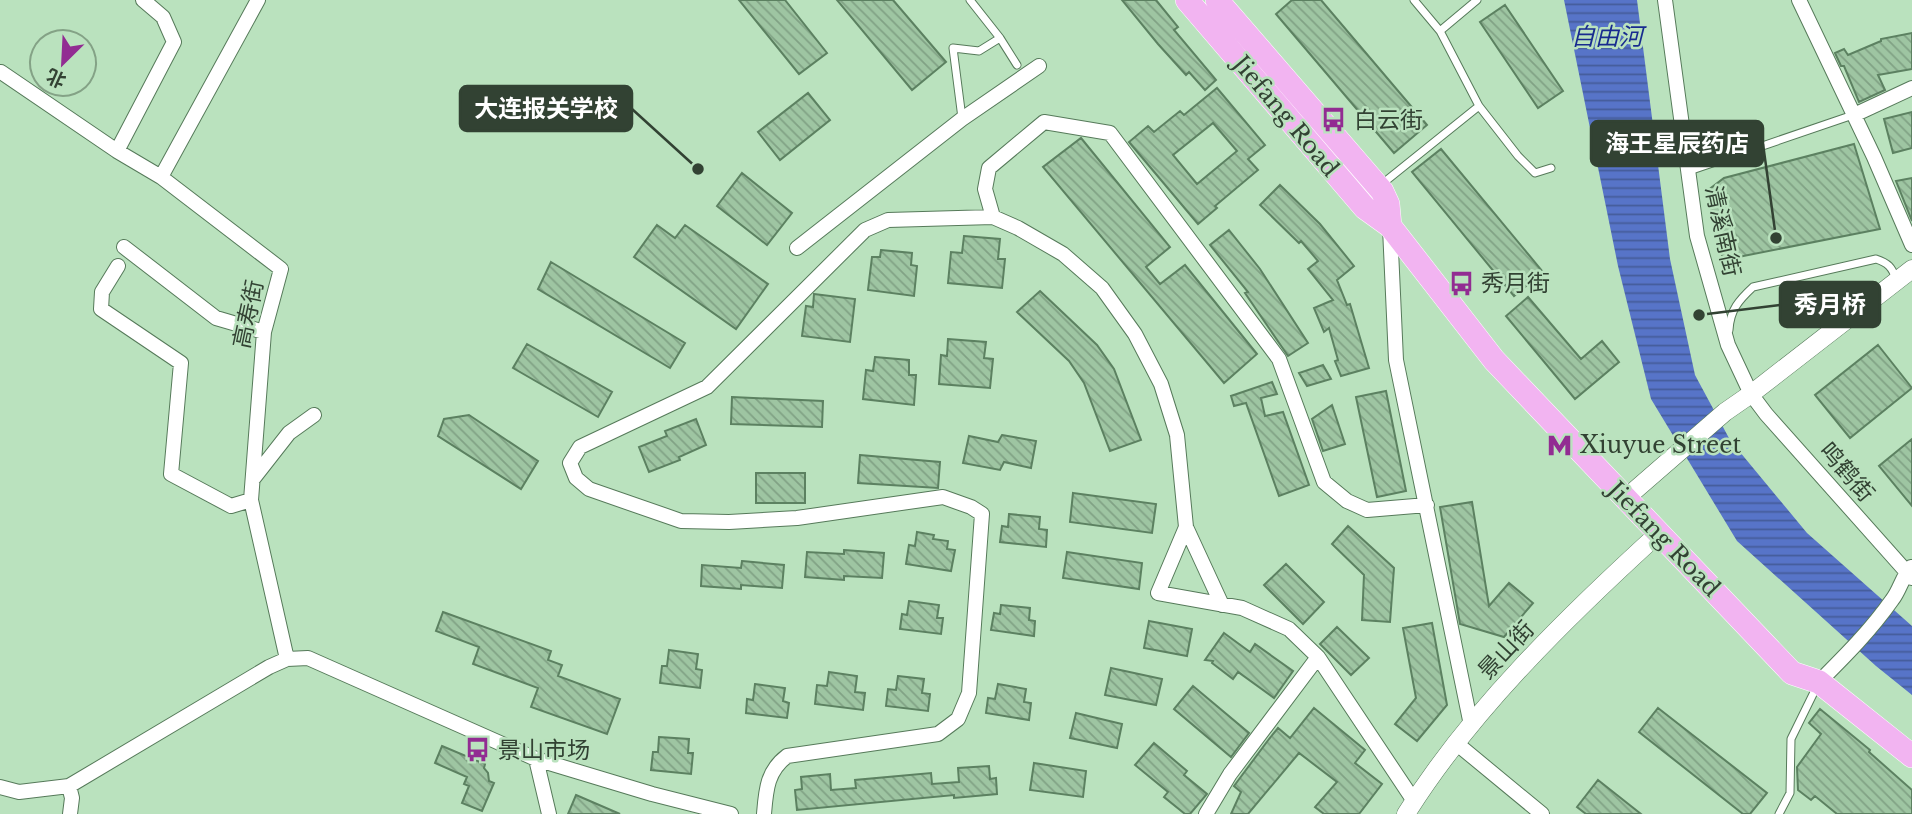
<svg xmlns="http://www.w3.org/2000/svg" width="1912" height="814" viewBox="0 0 1912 814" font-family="'Libre Baskerville','Noto Sans SC',serif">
<defs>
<pattern id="water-rules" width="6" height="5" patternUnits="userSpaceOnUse" patternTransform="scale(1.75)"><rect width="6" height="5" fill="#5774c8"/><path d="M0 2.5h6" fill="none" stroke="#455c9a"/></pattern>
<pattern id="building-back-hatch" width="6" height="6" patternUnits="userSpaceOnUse" patternTransform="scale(1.75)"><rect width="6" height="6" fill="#9ec5a2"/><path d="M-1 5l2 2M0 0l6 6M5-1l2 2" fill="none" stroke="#81a285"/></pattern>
</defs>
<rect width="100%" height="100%" fill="#bae2be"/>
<path fill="url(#water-rules)" d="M1564,0H1637L1670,259L1695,375L1730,440L1807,533L1912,626V695L1876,666L1737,541L1651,399L1618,266Z"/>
<path fill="url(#building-back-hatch)" stroke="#5c8161" stroke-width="2" fill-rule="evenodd" d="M739,0H785L827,53L799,74Z
M837,0H893L946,62L912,90Z
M1122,0H1156L1178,27L1174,30L1216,80L1205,90L1189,72L1186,75L1158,44Z
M1292,0H1321L1427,125L1394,153L1276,14Z
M1505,5L1563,91L1538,108L1480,22Z
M1912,33V69L1878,75L1885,90L1859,102L1844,66H1841L1835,53L1844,49L1848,55L1881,41V39Z
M1217,88L1265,145L1248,159L1258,170L1215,206L1217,208L1198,224L1129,142L1148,126L1154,132L1180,111L1184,115ZM1213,123L1237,151L1197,184L1173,155Z
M808,93L830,120L780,160L758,132Z
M1912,112V148L1893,153L1884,119Z
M1081,138L1170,247L1146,267L1160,284L1185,265L1257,354L1224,383L1043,167Z
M1854,144L1880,229L1723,260L1707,191L1724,178Z
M1441,149L1543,272L1514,296L1412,172Z
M742,173L792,213L767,245L717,206Z
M1912,178V221L1896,181Z
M1280,185L1320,224L1354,266L1337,280L1347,305L1350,304L1369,368L1341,376L1335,361L1338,360L1329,328L1324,332L1314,308L1333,300L1308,269L1318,261L1301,241L1299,243L1260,205Z
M657,225L675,238L685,225L768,284L736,329L634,257Z
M1229,230L1260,269L1308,343L1288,356L1245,293L1248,292L1210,245Z
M964,236L1000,239L998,259H1005L1002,288L948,283L951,252L962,253Z
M881,250L912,253L911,265L917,266L914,296L868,290L872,257H880Z
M551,262L685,343L670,368L538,289Z
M1040,291L1097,345L1114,369L1141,440L1110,451L1084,383L1069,361L1017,312Z
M814,294L855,299L850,342L802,336L806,306L813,307Z
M1528,297L1581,359L1602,341L1619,362L1575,399L1506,316Z
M948,339L986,342L984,358L993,359L990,388L939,384L941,355L947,356Z
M527,344L612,392L598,417L513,368Z
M1878,345L1912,388L1850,438L1815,395Z
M875,357L909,360V375H916L914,405L863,399L866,370L873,371Z
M1323,365L1331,379L1307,386L1299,373Z
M1272,382L1277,394L1261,398L1265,416L1283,412L1309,485L1279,496L1246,403L1234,406L1231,396Z
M1386,391L1406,491L1377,497L1356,397Z
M732,397L823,401L822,427L731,424Z
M1332,405L1345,444L1323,451L1312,419Z
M469,415L538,461L521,489L438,436L444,419Z
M696,419L706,445L679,457L680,460L649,472L639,447L667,436L665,431Z
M1002,435L1036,441L1031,468L1004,462L1000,470L963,463L969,436L998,442Z
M1912,439V506L1879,466Z
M860,455L940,462L938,488L858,483Z
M756,473H805V503H756Z
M1073,493L1156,504L1152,533L1070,522Z
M1472,502L1489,606L1509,583L1533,603L1504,637L1460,624L1440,507Z
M1009,514L1040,517L1039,529L1047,530L1046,547L1000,542L1002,526L1008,527Z
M1348,526L1394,568L1390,622L1362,620L1364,575L1332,544Z
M917,532L934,535L933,539L948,541L947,549L955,550L951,571L906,564L909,545L915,546Z
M844,550L884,553L882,578L844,576V580L805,577L807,552L844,554Z
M1067,552L1142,563L1139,589L1063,578Z
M742,561L784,565L782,588L741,585V589L701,586L702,565L741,568Z
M1286,564L1324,602L1303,624L1264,585Z
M909,601L939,605L937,618H943L941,634L900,629L902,614L907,615Z
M1001,605L1030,608L1029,620L1035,621L1034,636L991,630L994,613L1000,614Z
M443,612L551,651L548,660L562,665L558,676L620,699L607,734L531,707L538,688L473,664L479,647L436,631Z
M1149,621L1192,629L1187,656L1144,648Z
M1432,623L1447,705L1417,741L1395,724L1416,698L1403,628Z
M1337,627L1369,658L1351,675L1320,644Z
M1224,633L1250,652L1255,644L1293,671L1274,698L1238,672L1233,679L1212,663L1213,661L1205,660Z
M669,650L698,654L696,669L702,670L700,688L660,683L662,666H667Z
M1111,668L1162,679L1156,705L1105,695Z
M829,672L857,676L855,692L865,693L863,710L815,704L817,685L827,686Z
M898,676L924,679L922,693L930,694L928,711L886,706L888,689L896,690Z
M755,684L785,688L783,701L789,703L787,718L746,713L747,699L753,700Z
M998,684L1026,689L1024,702L1031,703L1029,720L986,713L988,698L995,699Z
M1193,686L1249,733L1231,757L1174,709Z
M1314,708L1365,750L1355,763L1382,784L1359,814H1324L1315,807L1337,782L1299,753L1248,814H1231L1241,792L1234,786L1269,739L1278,728L1290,738Z
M1658,708L1767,793L1750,814H1743L1639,732Z
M1820,709L1870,750L1869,752L1912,790V814H1837L1815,796L1811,800L1798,790L1797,767L1821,734L1809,723Z
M1076,713L1122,724L1117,748L1070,738Z
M659,737L689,739L688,753H693L691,774L651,770L653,752H658Z
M1154,743L1187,771L1184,775L1207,794L1190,814H1185L1164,797L1168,792L1135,765Z
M442,746L485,764L484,768L488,773L489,781L494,783L482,811L462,803L469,786L464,784L467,777L435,763Z
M1034,763L1086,771L1083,797L1030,790Z
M989,766L990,779L996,778L997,794L954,798V795L797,810L795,790L802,789L801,777L830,774L831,790L856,788L855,780L931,773L932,784L959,782L958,768Z
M1598,780L1641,814H1586L1577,807Z
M576,795L620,814H568Z"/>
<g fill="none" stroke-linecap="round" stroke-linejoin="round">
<defs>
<path id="service" d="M970,0L1000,38L1017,65
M1414,0L1440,31L1479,106L1518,156L1535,173L1551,168
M1440,31L1477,0
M962,118L953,48L979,51L1000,38
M1689,171L1853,115
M1382,184L1479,106
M1729,330C1730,310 1739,300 1753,287L1876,259C1888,263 1892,267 1896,279
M1779,814L1790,793L1791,739L1818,684"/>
<path id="minor" d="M143,0L163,17L174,42L117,151L161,177L281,269L264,332L251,500L287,659
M1665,0L1697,236L1728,345L1751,394L1766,414L1912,578
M1799,0L1874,157L1912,245
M1,72L117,151
M1854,115L1912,88
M161,177L258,0
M993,217L985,189L989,168L1044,122L1110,133L1279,359L1324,482L1347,501L1367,510L1427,505
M1390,228L1396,360L1471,725
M124,247L216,318L264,332
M797,248L962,119L1039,66
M118,266L102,292L101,309L181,363L171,474L231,506L251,500
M253,479L289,433L314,415
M1222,605L1186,527L1158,593L1242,608L1289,629L1318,657L1414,801
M1819,682C1845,656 1871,630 1892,600C1900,590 1902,577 1911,567
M1456,743L1542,814
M536,759L549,814
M69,786L72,798L70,814
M0,787L19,792L69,786L269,667L287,659L308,658L536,759L652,794L731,814
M764,814C766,790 767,771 787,756L938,734L958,719L969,693L982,514L971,507L943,497L797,518L729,522L681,521L589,489L576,478L570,463L580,447L707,387L865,230L888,220L993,217L1018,228L1063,254L1102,288L1135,334L1161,384L1177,435L1186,527
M1206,814L1230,774L1318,657"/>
<path id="tertiary" d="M1626,498L1725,412L1751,394L1912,269
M1406,814C1471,710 1569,615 1659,533"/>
<path id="primary" d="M1187,0L1365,208L1390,226L1494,360L1792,673L1819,682L1912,756
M1217,0L1382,191L1388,204L1390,226"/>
</defs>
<use href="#service" stroke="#567a5a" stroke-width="9"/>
<use href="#minor" stroke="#567a5a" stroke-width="16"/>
<use href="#tertiary" stroke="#567a5a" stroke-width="19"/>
<use href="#primary" stroke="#fff" stroke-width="24"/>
<use href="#service" stroke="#fff" stroke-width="7"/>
<use href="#minor" stroke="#fff" stroke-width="14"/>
<use href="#tertiary" stroke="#fff" stroke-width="18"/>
<use href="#primary" stroke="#f2b4f1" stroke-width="23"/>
</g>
<defs>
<symbol id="bus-bare" viewBox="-9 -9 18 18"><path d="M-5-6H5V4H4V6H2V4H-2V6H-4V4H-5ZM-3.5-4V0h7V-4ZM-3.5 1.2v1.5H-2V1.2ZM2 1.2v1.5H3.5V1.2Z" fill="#922c92" stroke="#bae2be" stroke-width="2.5" paint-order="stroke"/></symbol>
<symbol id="metro-bare" viewBox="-9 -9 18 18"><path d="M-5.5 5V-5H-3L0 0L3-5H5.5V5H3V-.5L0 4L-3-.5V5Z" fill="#922c92" stroke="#bae2be" stroke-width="2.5" paint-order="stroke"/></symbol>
</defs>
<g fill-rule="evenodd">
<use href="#bus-bare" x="1316" y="102" width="35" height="35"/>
<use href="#bus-bare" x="1444" y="266" width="35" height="35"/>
<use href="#metro-bare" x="1542" y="428" width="35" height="35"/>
<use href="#bus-bare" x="460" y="732" width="35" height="35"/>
</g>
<g text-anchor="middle" stroke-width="5" stroke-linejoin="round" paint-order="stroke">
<g font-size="23" fill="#324233" stroke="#bae2be">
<text transform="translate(1286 116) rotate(50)" y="8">Jiefang Road</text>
<text transform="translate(1723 231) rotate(78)" y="8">清溪南街</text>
<text transform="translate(248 314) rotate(-78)" y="8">高寿街</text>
<text transform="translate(1847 472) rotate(49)" y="8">鸣鹤街</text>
<text transform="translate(1664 539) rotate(46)" y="8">Jiefang Road</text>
<text transform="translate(1506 650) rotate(-47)" y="8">景山街</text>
</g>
<g font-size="23" fill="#324233" stroke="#bae2be" text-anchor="start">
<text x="1354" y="128">白云街</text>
<text x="1481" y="291">秀月街</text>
<text x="1580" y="453">Xiuyue Street</text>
<text x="498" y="758">景山市场</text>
</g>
<g font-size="24" font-style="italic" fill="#182b8f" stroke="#bae2be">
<text x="1607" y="45">自由河</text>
</g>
</g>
<path fill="none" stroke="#324233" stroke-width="2.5" d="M698 169L632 109M1776 238L1763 144M1699 315L1780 305"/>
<g fill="#324233" stroke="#bae2be" stroke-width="2.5">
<circle cx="698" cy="169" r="7"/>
<circle cx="1776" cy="238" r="7"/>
<circle cx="1699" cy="315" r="7"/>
</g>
<g fill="#324233" stroke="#324233" stroke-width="2.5">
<rect x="460" y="86" width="172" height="45" rx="7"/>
<rect x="1591" y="121" width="172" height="45" rx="7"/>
<rect x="1780" y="282" width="100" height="45" rx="7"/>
</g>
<g font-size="24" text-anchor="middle" font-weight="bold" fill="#fff">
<text x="546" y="117">大连报关学校</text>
<text x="1677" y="152">海王星辰药店</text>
<text x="1830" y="313">秀月桥</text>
</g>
<g transform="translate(63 63) rotate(204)"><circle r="33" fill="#bae2be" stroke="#84a286" stroke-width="2"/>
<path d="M0-5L12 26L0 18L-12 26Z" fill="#922c92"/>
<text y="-10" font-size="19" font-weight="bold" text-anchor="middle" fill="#324233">北</text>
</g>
</svg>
